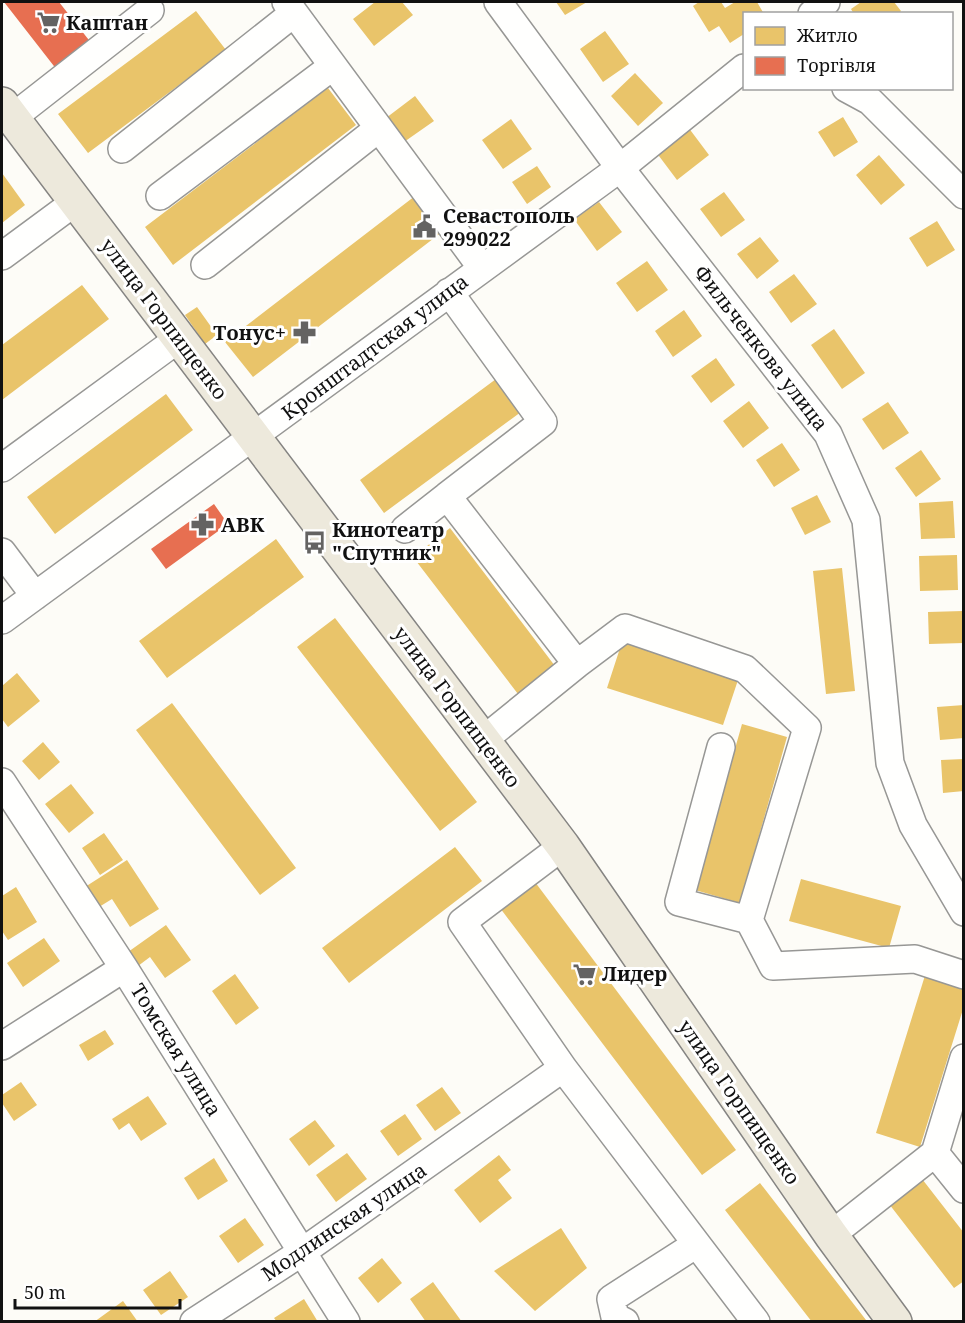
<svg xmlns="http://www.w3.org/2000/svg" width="965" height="1323" viewBox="0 0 965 1323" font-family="'Noto Serif',serif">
<rect width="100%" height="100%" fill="#fdfcf7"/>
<path fill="#e9c46a" d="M375,2H402L413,15L374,46L353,19Z
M556,2H587L565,15Z
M699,2H721L725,8L735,2H757L764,14H744V34L730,43L719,26L709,32L693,6Z
M861,2H894L901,11L898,14H854L851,9Z
M196,11L226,50L88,153L58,114Z
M605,31L629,64L603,82L580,49Z
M635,73L663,103L638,126L611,96Z
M328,88L356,125L173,265L145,227Z
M415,96L434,121L404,142L386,118Z
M843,117L858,142L834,157L818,132Z
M511,119L532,149L503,169L482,140Z
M688,127L709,155L677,180L656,152Z
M879,155L905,185L881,205L856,175Z
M537,166L551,187L527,204L512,182Z
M2,173L25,205L2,223Z
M724,192L745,220L721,237L700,209Z
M415,196L442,232L253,377L225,342Z
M599,202L622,232L597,251L574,219Z
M937,221L955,250L927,267L909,238Z
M760,237L779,261L757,279L737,254Z
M647,261L668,290L637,312L616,283Z
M794,274L817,304L791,323L769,292Z
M82,285L109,319L2,400V345Z
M197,307L217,335L205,344L185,315Z
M684,310L702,336L673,357L655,331Z
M834,329L865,373L842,389L811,345Z
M716,358L735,385L711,403L691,376Z
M496,379L521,412L384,513L360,480Z
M166,394L193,430L55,534L27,497Z
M749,401L769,428L743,448L723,421Z
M888,402L909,433L883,450L862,419Z
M782,443L800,470L774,487L756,460Z
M921,450L941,479L916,497L895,468Z
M817,495L831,522L805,535L791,508Z
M953,501L955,538L921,539L919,503Z
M450,528L555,666L518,694L413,557Z
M276,539L304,577L167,678L139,641Z
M957,555L958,590L920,591L919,556Z
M842,568L855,691L826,694L813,571Z
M963,611L964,643L929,644L928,612Z
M335,618L477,802L440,831L297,647Z
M622,642L738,680L723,725L607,688Z
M17,673L40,701L8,727L2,719V686Z
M172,703L296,868L260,895L136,730Z
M964,705V738L940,740L937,707Z
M742,724L787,737L740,903L695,890Z
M43,742L60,762L39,780L22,761Z
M964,759V791L943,793L941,760Z
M71,784L94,813L69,833L45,804Z
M104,833L123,860L100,875L82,848Z
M455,847L482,881L349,983L322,948Z
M127,860L159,909L130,927L112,899L99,907L85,887Z
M532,878L736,1150L702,1175L497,904Z
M801,879L901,906L889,948L789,921Z
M16,887L37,922L8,940L2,931V896Z
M166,925L191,960L165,978L150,957L138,966L128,952Z
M44,938L60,961L23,987L7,963Z
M927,969L964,980V1006L920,1147L876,1133Z
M235,974L259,1008L236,1025L212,991Z
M105,1030L114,1044L88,1061L79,1045Z
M21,1082L37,1105L14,1121L2,1103V1095Z
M442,1087L461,1113L435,1131L416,1105Z
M148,1096L167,1124L141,1141L129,1123L119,1130L112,1119Z
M405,1114L422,1139L398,1156L380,1131Z
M315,1120L335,1146L309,1166L289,1139Z
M347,1153L367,1179L336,1202L316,1175Z
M499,1155L511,1170L498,1180L512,1198L480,1223L454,1190Z
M214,1158L228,1181L198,1200L184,1178Z
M919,1175L964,1233V1281L954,1288L886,1200Z
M760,1183L866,1320L864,1322H812L725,1210Z
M245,1218L264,1245L238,1263L219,1236Z
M561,1228L587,1268L535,1311L494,1271Z
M382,1258L402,1283L378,1303L358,1278Z
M170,1271L188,1297L161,1315L143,1290Z
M433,1282L462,1322H426L410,1299Z
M304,1299L318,1322H277L274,1318Z
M123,1301L138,1322H94Z"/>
<path fill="#e76f51" d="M4,2H59L92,44L57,70Z
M214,504L228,524L166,569L151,549Z"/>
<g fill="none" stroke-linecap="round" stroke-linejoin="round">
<defs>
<path id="minor" d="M286,2L482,268
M498,2L620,168L828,434L866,520L890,763L913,825L964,912
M812,14L826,2
M846,88L870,101L964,195
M12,118L150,10
M122,149L294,13
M160,196L333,66
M2,256L75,202
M205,265L379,128
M2,468L178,339
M447,496L543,422L449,292
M405,529L447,496L577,664L625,628L745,669L807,728L749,920L773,966L915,959L964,975
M2,552L35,596
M2,620L620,168L744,68
M482,741L577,664
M721,747L679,902L749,920
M2,782L124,968L346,1322
M563,846L462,922L563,1068L756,1322
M2,1046L124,968
M935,1153L964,1058
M831,1235L935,1153L964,1189
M194,1322L302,1252L563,1068
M625,1322L615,1317L611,1299L695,1245"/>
<path id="major" d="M2,104L563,846L831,1235L895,1322"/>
</defs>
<use href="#minor" stroke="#979795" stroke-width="30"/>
<use href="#major" stroke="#858482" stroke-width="36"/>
<use href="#minor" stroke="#fffffe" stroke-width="27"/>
<use href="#major" stroke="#ede9dc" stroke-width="33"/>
</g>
<defs>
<symbol id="supermarket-bare" viewBox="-9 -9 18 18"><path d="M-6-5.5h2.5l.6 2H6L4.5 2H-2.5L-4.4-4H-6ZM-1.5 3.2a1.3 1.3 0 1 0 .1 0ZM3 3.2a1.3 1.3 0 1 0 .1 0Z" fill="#646362" stroke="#fff" stroke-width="2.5" paint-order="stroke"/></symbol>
<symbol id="civic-bare" viewBox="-9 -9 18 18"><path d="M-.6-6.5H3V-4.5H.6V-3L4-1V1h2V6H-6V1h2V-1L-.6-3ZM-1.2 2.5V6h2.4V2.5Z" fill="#646362" stroke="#fff" stroke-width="2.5" paint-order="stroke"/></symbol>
<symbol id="pharmacy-bare" viewBox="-9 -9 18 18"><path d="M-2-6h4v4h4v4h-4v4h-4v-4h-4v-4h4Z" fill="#646362" stroke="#fff" stroke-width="2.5" paint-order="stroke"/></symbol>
<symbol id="bus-bare" viewBox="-9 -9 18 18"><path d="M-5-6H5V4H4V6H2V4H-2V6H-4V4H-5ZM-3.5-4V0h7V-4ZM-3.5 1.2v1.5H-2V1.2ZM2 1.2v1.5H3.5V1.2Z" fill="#646362" stroke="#fff" stroke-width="2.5" paint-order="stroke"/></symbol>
</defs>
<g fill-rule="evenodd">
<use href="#supermarket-bare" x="32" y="6" width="33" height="33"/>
<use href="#civic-bare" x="408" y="210" width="33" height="33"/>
<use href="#pharmacy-bare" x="288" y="316" width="33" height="33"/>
<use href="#pharmacy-bare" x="186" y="508" width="33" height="33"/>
<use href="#bus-bare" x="298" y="526" width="33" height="33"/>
<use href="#supermarket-bare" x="568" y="958" width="33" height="33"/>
</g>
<g text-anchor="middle" stroke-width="6" stroke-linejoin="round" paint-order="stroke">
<g font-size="20" font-weight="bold" fill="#111" stroke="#fff" text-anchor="start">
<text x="66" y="30">Каштан</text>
<text x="443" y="223">Севастополь<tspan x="443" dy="23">299022</tspan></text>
<text x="286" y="340" text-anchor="end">Тонус+</text>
<text x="221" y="532">АВК</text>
<text x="332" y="537">Кинотеатр<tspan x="332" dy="23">"Спутник"</tspan></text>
<text x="602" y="981">Лидер</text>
</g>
<g font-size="20" fill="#111" stroke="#fff">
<text transform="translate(164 319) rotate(53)" y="7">улица Горпищенко</text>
<text transform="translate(375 347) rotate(-37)" y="7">Кронштадтская улица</text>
<text transform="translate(761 348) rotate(52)" y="7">Фильченкова улица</text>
<text transform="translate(457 707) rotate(53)" y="7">улица Горпищенко</text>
<text transform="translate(176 1050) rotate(58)" y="7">Томская улица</text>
<text transform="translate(739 1102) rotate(55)" y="7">улица Горпищенко</text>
<text transform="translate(344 1222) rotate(-34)" y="7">Модлинская улица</text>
</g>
</g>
<rect width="965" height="1323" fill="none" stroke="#111111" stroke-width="6"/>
<rect x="743" y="12" width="210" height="78" fill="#ffffff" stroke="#a0a0a0" stroke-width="1.5"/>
<rect x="755" y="27" width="30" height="18" fill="#e9c46a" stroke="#a0a0a0" stroke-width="1.5"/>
<text x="797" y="42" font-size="18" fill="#111111">Житло</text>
<rect x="755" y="57" width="30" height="18" fill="#e76f51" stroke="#a0a0a0" stroke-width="1.5"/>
<text x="797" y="72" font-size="18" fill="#111111">Торгівля</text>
<path d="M15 1299v9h165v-9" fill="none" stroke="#111111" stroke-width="3"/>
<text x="24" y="1299" font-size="18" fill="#111111" stroke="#ffffff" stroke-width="4.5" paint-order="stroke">50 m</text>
</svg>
